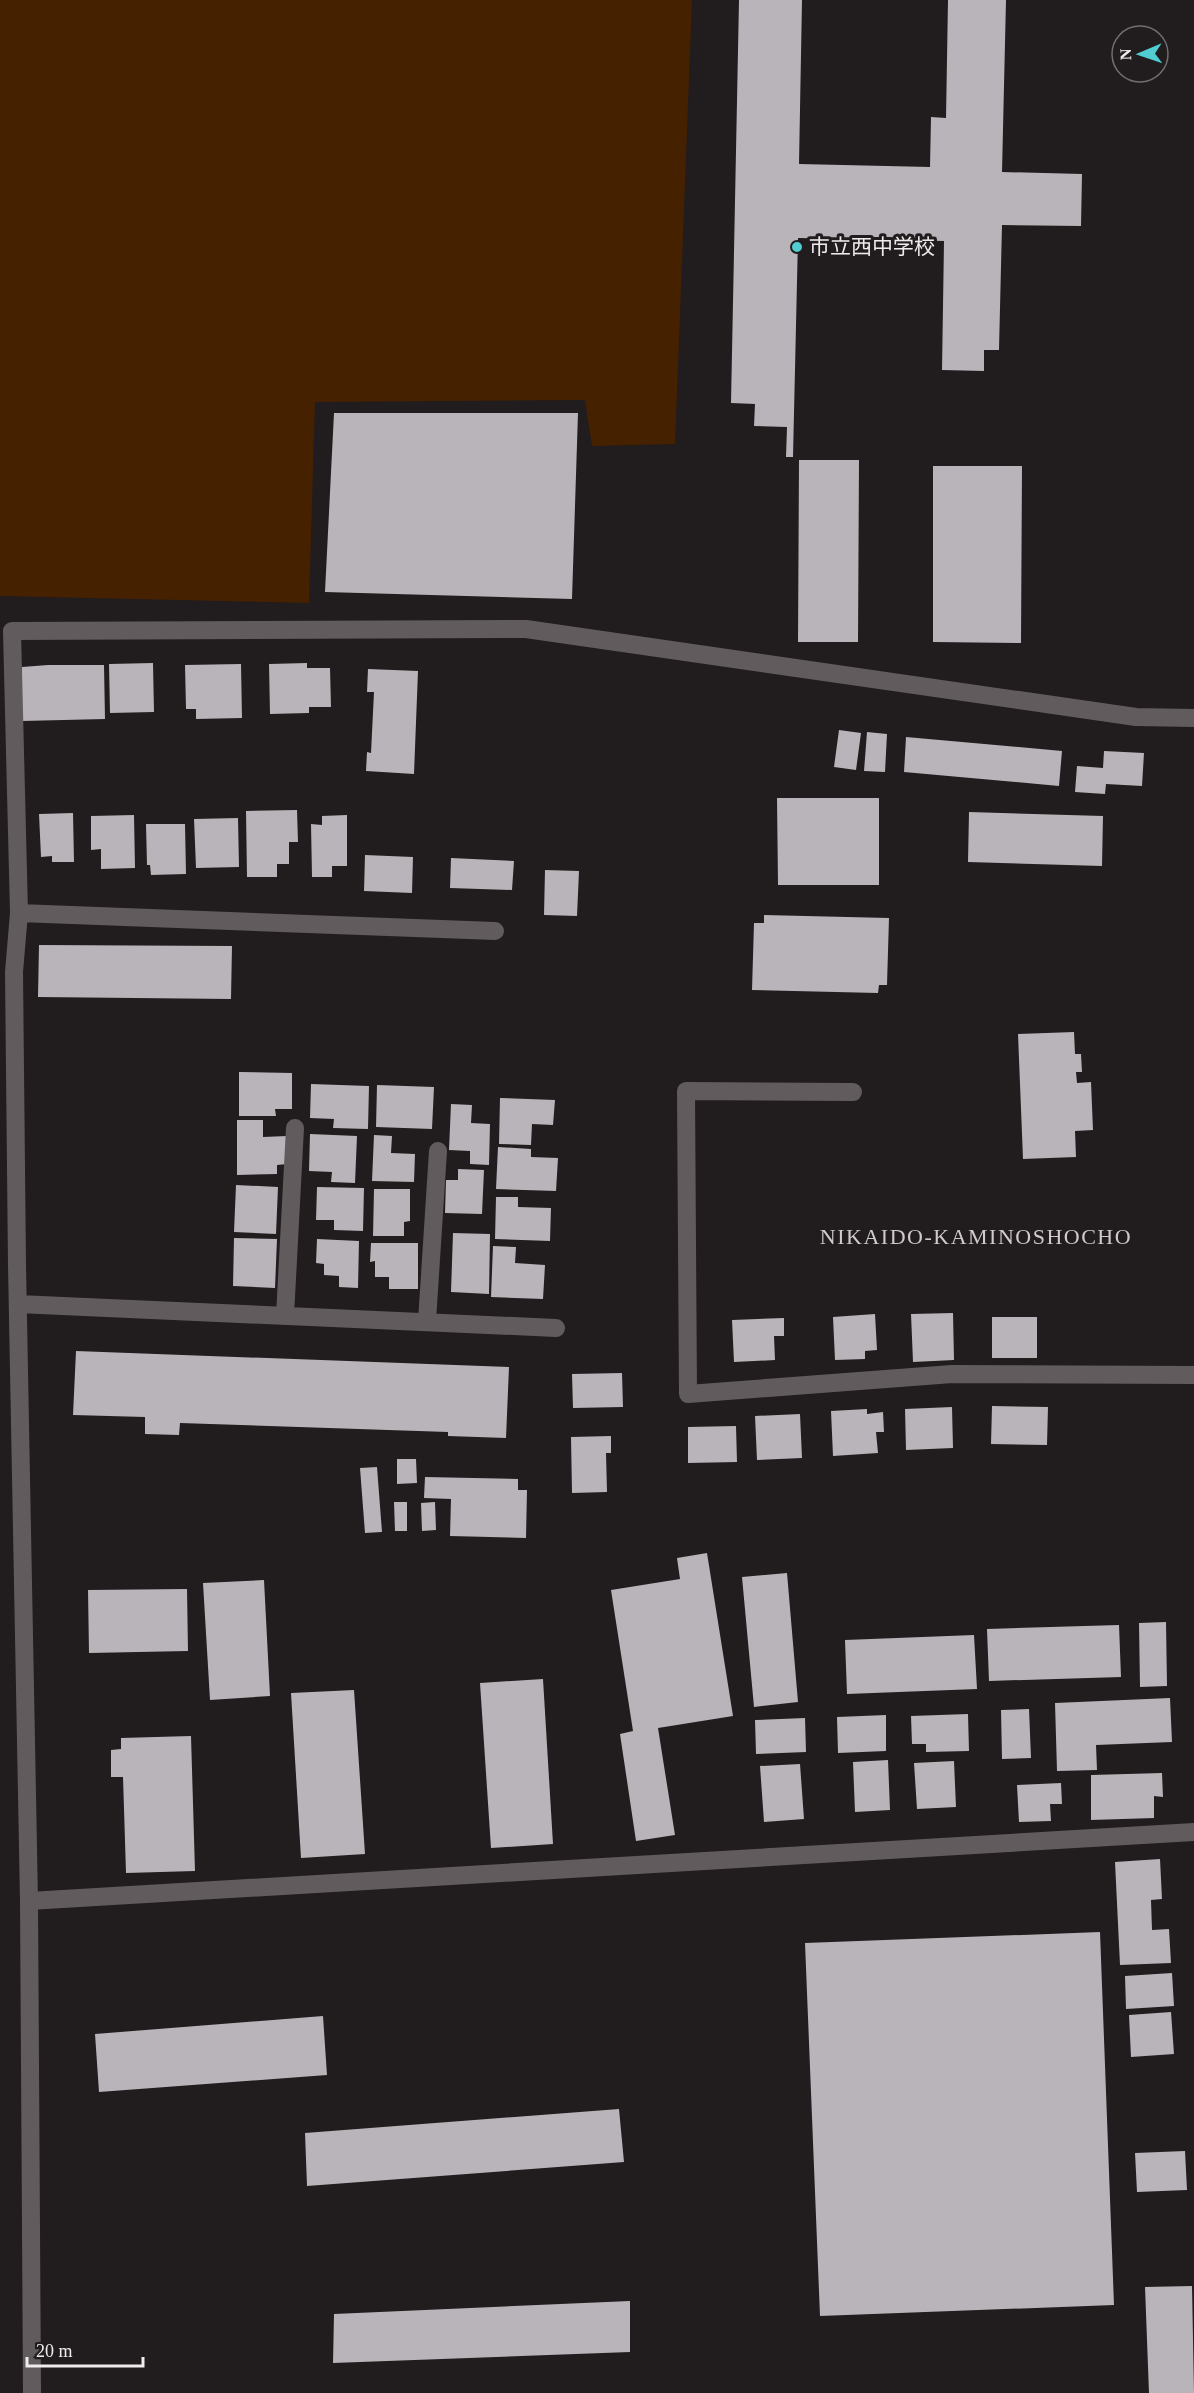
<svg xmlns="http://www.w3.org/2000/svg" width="1194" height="2393" viewBox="0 0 1194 2393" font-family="'Times New Roman','Noto Sans JP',serif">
<rect width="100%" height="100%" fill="#211c1d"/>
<path fill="#462100" d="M0,0H692L675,444L592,446L585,400L315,402L309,603L0,596Z"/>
<path fill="#b9b4b9" d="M739,0H802L799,164L930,167L931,117L946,118L948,0H1006L1002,172L1082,174L1081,226L1002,225L999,350H984V371L942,370L944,241L798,238L793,457H786L787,427L754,426L755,404L731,403Z
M334,413H578L572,599L325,592Z
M799,460H859L858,642H798Z
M933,466H1022L1021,643L933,642Z
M153,663L154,712L110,713L109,664Z
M307,663V668H330L331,707H309V713L270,714L269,664Z
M241,664L242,718L196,719V709H186L185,665Z
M48,665H104L105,719L22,721V667Z
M368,669L418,671L414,774L366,771L367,752L371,753L374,692H367Z
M839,730L861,733L856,770L834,767Z
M867,732L887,734L885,772L864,771Z
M906,737L1062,751L1059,786L904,772Z
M1104,751L1144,753L1142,786L1106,784L1105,794L1075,792L1077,766L1103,768Z
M777,798H879V885H778Z
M297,810L298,842H289V864H277V877H247L246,811Z
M969,812L1103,816L1102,866L968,862Z
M73,813L74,862H52V856L41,857L39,814Z
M134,815L135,868L101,869V849L91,850V816Z
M347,815V866H332V877H312L311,824L322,825V816Z
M238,818L239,867L196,868L194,819Z
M146,824H185L186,874L151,875L150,865H147Z
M365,855L413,857L412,893L364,891Z
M451,858L514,861L512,890L450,888Z
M545,870L579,871L577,916L544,915Z
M764,915L889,918L887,985H879L878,993L752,990L754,923H764Z
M39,945L232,946L231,999L38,997Z
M1074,1032L1075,1054H1081L1082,1072H1076L1077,1083L1091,1082L1093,1130L1075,1131L1076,1157L1023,1159L1018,1034Z
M239,1072L292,1073V1109H275L276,1116H239Z
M311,1084L369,1086L368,1129L333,1128L334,1119L310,1118Z
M377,1085L434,1087L432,1129L376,1127Z
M500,1098L555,1100L553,1125L532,1124L531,1145L499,1144Z
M451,1104L472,1105L471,1123L490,1124L489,1165L470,1164V1151L449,1150Z
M237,1120H263V1137L287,1136V1164L277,1165V1174L237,1175Z
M310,1134L357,1136L355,1183L331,1182L332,1172L309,1171Z
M374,1135L392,1136L391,1153L415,1154L414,1182L372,1181Z
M498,1147L531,1149V1157L558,1158L556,1191L496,1189Z
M458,1169L484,1170L482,1214L445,1213L446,1180H458Z
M236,1185L278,1187L276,1234L234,1232Z
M317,1187L364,1188L363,1231L334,1230V1220H316Z
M374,1189H410V1221L404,1222V1236H373Z
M496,1197H518V1207L551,1208L550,1241L495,1239Z
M453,1233L490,1234L489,1294L451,1292Z
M234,1238L277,1239L275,1288L233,1286Z
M317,1239L359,1241L358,1288L339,1287V1276L324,1275V1264L316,1263Z
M371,1243H418V1289H389V1277H375V1261L370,1262Z
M493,1246L516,1247L515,1263L545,1265L543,1299L491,1297Z
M953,1313L954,1360L913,1362L911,1314Z
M875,1314L877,1350L865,1351V1359L835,1360L833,1317Z
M992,1317H1037V1358H992Z
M784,1318V1336H774L775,1360L734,1362L732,1320Z
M76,1351L509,1367L506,1438L448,1436V1432L180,1423L179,1435L145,1434V1417L73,1415Z
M622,1373L623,1407L573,1408L572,1374Z
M992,1406L1048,1407L1047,1445L991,1444Z
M952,1407L953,1448L906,1450L905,1409Z
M867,1409V1414L883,1412L884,1432H876L878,1453L833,1456L831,1411Z
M800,1414L802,1458L757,1460L755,1416Z
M736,1426L737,1462L688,1463V1427Z
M611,1436V1453H606L607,1492L572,1493L571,1437Z
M397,1459H416L417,1483L397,1484Z
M377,1467L382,1532L365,1533L360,1468Z
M425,1477L518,1479V1490H527L526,1538L450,1536L451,1499L424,1498Z
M394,1502H407V1531H395Z
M435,1502L436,1530L422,1531L421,1503Z
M707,1553L733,1716L658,1728L675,1835L636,1841L620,1734L633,1731L611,1590L680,1579L677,1558Z
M787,1573L798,1702L754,1707L742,1577Z
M264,1580L270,1696L210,1700L203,1583Z
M187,1589L188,1651L89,1653L88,1590Z
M1166,1622L1167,1686L1140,1687L1139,1623Z
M1119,1625L1121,1677L989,1681L987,1629Z
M974,1635L977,1689L847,1694L845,1640Z
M543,1679L553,1844L491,1848L480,1683Z
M354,1690L365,1854L301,1858L291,1693Z
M1170,1698L1172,1742L1096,1745L1097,1770L1057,1771L1055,1703Z
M1029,1709L1031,1758L1002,1759L1001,1710Z
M968,1714L969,1751L926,1752V1744H912L911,1716Z
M886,1715V1751L838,1753L837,1717Z
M805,1718L806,1752L756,1754L755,1720Z
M191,1736L195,1871L126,1873L123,1777H111V1750L121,1749V1738Z
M888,1760L890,1810L855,1812L853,1762Z
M954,1761L956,1807L917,1809L914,1763Z
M800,1764L804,1819L764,1822L760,1766Z
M1162,1773L1163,1797L1154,1796V1818L1091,1820V1775Z
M1061,1783L1062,1804H1050L1051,1821L1019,1822L1017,1785Z
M1160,1859L1162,1899L1151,1900L1152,1930L1169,1929L1171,1963L1120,1965L1115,1862Z
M1100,1932L1114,2305L820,2316L805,1943Z
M1172,1973L1174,2006L1126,2009L1125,1976Z
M1171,2012L1174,2054L1131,2057L1129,2015Z
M323,2016L327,2075L99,2092L95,2034Z
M619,2109L624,2162L307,2186L305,2133Z
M1185,2151L1187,2190L1137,2192L1135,2153Z
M1192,2286L1194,2393H1149L1145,2287Z
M630,2301V2352L333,2363L334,2314Z"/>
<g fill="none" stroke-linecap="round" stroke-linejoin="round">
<path stroke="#615b5d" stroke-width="18" d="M19,913L495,931
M853,1092L686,1091L688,1394L952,1374L1194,1375
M18,1304L556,1328
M285,1316L295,1128
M427,1321L438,1151
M29,1901L1194,1832
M32,2393L29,1901L17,1265L14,972L19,913L12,631L526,629L1136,717L1194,718"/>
</g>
<circle fill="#51ccd2" stroke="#211c1d" stroke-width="2" cx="797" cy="247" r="6"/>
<g text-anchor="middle" stroke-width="6" stroke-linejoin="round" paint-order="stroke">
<g font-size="21" fill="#efebed" stroke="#211c1d" text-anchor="start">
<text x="809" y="254">市立西中学校</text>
</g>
<g font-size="22" letter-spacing="1.5" fill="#d1c9cc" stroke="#211c1d">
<text x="976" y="1244">NIKAIDO-KAMINOSHOCHO</text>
</g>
</g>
<g transform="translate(1140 54) rotate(268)"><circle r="28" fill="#211c1d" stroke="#736f70" stroke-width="1.5"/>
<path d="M0-4.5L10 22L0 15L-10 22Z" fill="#51ccd2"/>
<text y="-9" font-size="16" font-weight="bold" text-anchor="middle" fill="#efebed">N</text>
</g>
<path d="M27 2357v9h116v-9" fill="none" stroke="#efebed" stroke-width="3"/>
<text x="36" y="2357" font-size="18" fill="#efebed" stroke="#211c1d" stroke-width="4.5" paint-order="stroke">20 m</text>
</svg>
